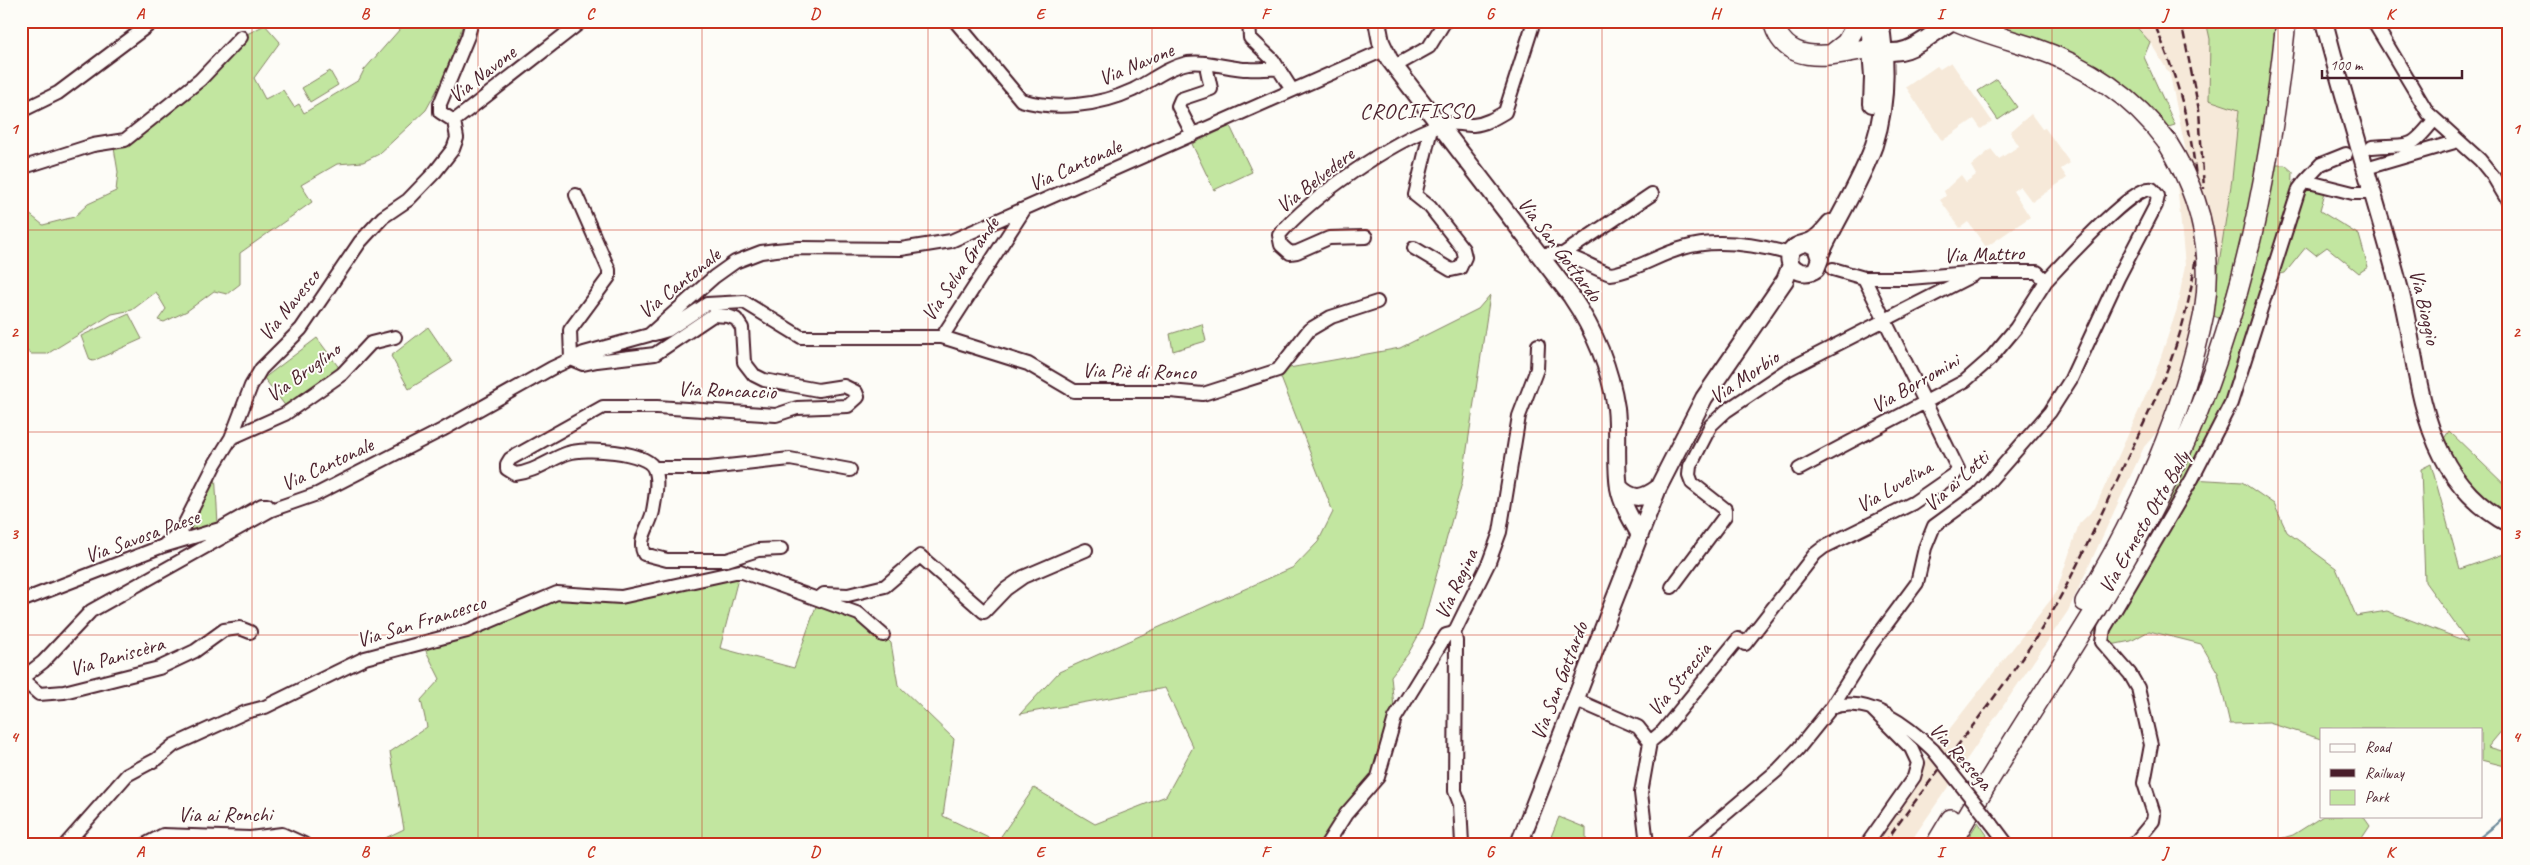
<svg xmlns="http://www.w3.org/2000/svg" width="2530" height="865" viewBox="0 0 2530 865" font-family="Caveat,sans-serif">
<rect width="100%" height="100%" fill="#fdfcf7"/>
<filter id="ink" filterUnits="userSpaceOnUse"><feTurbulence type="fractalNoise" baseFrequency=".02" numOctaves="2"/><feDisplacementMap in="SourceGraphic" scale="10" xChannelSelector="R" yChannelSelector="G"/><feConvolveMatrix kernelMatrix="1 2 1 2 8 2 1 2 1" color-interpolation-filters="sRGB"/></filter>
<g filter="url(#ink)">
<path fill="#f6e9d9" d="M2131,21H2206L2210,39L2209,100L2239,110L2232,179L2211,315L2158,431L2144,447L2068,611L1909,844H1873L1933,750L2056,593L2079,524L2095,508L2154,377L2177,309L2185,265L2177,184L2188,162L2170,75L2150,42Z
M1951,62L1992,121L1981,129L1974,119L1942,141L1906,87L1937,66L1940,69Z
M2031,114L2042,129L2045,128L2070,163L2061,169L2067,178L2032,202L2020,186L2013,191L2030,217L1986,247L1968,222L1960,228L1940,200L1946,196L1944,191L1961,175L1966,182L1976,175L1971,166L1991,149L1999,159L2019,146L2010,132Z"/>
<path fill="#c2e6a0" stroke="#868266" d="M407,21H464L449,68L426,110L379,154L363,162L337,164L301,185L312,202L240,253V284L227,294L214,291L187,311L164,322L158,320L166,309L156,292L132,310L112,314L47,354H31L21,346V214L28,213L43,225L74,217L88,204L116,191L118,172L114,148L147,123L241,37L265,25L280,42L254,78L265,99L283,90L294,107L299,104L304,113L359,80L364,70Z
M1997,21H2131L2150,42L2144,57L2175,125L2165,128L1995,27Z
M2206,21H2278C2264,124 2251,219 2219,318L2211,315L2232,179L2239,110L2209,100L2210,39Z
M330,71L338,85L310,102L302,88Z
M1997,79L2017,107L1998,120L1978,91Z
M1230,126L1252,172L1214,190L1192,144Z
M2273,165H2285L2293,172L2292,206L2308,187L2325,192L2320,211L2359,235L2368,267L2359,273L2327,247L2316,255L2306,247L2285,273L2271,276L2246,362L2192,479L2242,482L2274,504L2287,532L2336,568L2356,616L2387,611L2468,642L2425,582L2421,469L2431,464L2460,569L2507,553L2509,550L2508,723L2488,747L2509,753V767L2481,760V729H2321V739L2269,723L2230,724L2218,673L2201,644L2149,631L2131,641L2111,645L2092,629L2178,472Z
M1490,295L1462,483L1421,631L1408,654L1391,676L1395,718L1378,777L1327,844H373L404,829L390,752L427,727L421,700L440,679L422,643L557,593L621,597L740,571L720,648L794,668L819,598L883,635L891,643L898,685L954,739L943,816L997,842L1034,788L1095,824L1166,796L1193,747L1165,688L1020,714L1059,672L1294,567L1318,542L1333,512L1278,370L1400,348L1478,309Z
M129,314L142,339L93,361L90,360L81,336Z
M1202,324L1206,341L1173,351L1170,334Z
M428,327L452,362L409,389L391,356Z
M317,338L340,369L287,408L264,378Z
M2449,431L2509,489V518C2474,496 2461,476 2443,440Z
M215,470L218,525L186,537L184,530Z
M2323,816H2363L2370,826L2358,844H2263L2293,835Z
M1559,817L1586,828V844H1548Z
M1978,822L1987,835L1984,844H1964Z"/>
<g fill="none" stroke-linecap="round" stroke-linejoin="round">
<path stroke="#6e8b9b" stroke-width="2.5" d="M2472,844L2509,814"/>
<defs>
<path id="minor" d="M955,21L1021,100C1056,111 1101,105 1133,90C1151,81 1168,67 1188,63C1208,60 1229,69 1248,69C1259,70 1269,68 1279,69
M1249,21L1250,38L1273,60L1292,90
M2373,21L2428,113L2480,160L2493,176L2509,203
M1395,66L1429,47L1445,21
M21,111L58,93L154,21
M454,121L582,21
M1193,135L1178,106L1181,99L1211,89L1207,70
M2372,147C2410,143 2408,153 2434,120
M21,168L93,145L125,140L200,80L241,37
M2366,168L2458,141
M2305,181L2321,164L2346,154
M576,195L609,270V277L570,330L571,359L583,364L597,361L655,354L713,315L728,316L736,319L742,328L744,362L754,375L764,380L818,390L844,386L856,392L858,397L848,406L797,408L776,415L657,407H603L510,459L507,464V469L515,474C535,472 550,459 568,453C584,447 648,451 654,469C659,481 655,499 653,511C650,526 637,539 644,554L667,560H727L758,550L781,549
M1366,237L1329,238L1297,252L1290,253L1281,245L1279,235C1311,197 1392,141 1439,125C1451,121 1461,125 1473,125C1485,124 1495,118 1505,112L1534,21
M1414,248L1451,270L1460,268L1465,257L1463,249L1430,207L1415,195L1431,129
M1563,254L1652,194
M1540,255C1565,248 1587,266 1610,274C1635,271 1659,254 1683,248C1716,238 1758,245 1791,254
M654,334L668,330L707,304L744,302L801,337H942L1024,210
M942,337L1028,364L1074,391H1170L1203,394L1278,370L1309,330L1331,317L1377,302
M231,438L285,414L342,374L371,343L395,337
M654,468H709L790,459L850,470
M1799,469L1965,381L1990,359L2016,328L2046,281
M163,546L181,531L215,464L231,438L251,386L261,369L301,329L360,242L383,217L408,200L435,172L453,149L457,138L454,121L440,112V104L468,36L472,21
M1672,587L1725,516V509L1692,483L1689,475L1690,466L1711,425L1726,411L1787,370L1975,274
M819,598L824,594L848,595L885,586L920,556L984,612L1006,589L1023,577L1086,550
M21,601L163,546L220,529L262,505H267L271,510
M21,679L43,662L91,611L271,510L317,494L442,430L552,368L584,353L649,335L714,277L735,262L761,252L776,250L799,248L901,249L951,241L1384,50
M22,679L39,694L64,692L159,668L195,651L224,630L240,628L250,632
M1574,699L1638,727L1650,742L1641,793L1647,844
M1831,708C1868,694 1908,726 1933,750
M1650,742L1663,731L1738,639L1745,644L1815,554L1824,547L1913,503L1955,474L1958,469L1864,278
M1992,824L2007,844
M66,844L127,775L157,759L174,745L246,712L265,707L365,658L467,631L557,593L621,597L740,571L859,614L883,635
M146,844L163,835L250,838L282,834L304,844
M1327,844L1346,814L1378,777L1395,718L1446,635L1454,633
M1462,844L1460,804L1455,791L1456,641L1454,633L1489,562L1500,532L1519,416L1537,369L1538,345
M1690,844L1779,769L1798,749L1831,708L1871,645L1917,583L1925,548L1934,526L1978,494L2050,412L2071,379L2118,278L2156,205L2158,196L2152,189C2134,184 2061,265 2046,281L2037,272H1980L1910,278H1864L1833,269
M1867,844L1914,777L1918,763L1911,748L1872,709
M2134,844L2153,821L2154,814L2144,783L2151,745L2138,688L2130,674L2102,642L2104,629L2192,479L2231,403L2299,189L2305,181L2353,193H2374"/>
<path id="major" d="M1377,21L1381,42L1389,59L1571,296C1594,330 1610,367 1616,408C1619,434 1615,462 1619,488C1622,504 1631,519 1639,533
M1869,21L1873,77L1872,104
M2324,21C2347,113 2377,202 2401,294C2414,346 2417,406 2442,455C2456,484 2480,509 2509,524
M1875,49C1908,61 1926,36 1953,21
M1808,243L1816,247L1820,259L1816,269C1803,279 1782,266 1792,250C1798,242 1806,245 1813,240C1820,236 1825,229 1830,223
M1820,255C1837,218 1860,184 1874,145C1887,105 1887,63 1880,21
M1619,487C1633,501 1643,499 1658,488
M1519,844L1658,488L1704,398L1785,280L1791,265"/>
<path id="highway" d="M1773,21C1785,70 1836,54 1871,48
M1956,21C1981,32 2007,39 2032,47C2087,66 2132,95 2167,142
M1832,54L1846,43L1859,21
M2085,602C2138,516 2184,412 2204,313
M1936,844L1951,819
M1951,844C2025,714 2115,594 2178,458C2241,322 2271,170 2286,21"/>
</defs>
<use href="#minor" stroke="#4a1f2b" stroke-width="16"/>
<use href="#major" stroke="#4a1f2b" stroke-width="20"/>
<use href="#highway" stroke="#4a1f2b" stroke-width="22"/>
<use href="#minor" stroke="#fdfcf7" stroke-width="12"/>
<use href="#major" stroke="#fdfcf7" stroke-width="16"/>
<use href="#highway" stroke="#fdfcf7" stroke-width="19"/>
<path stroke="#4a1f2b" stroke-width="2.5" stroke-dasharray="8 4" stroke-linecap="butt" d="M2181,21L2199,110L2204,189
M1884,844C1936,770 1996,701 2044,625C2076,573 2100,516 2126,461C2143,425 2161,389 2174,351C2214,238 2201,129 2153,21"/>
<defs>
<path id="minor-bridge" d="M1933,750L1992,824"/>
<path id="highway-bridge" d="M2167,142C2200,194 2214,252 2204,313"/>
</defs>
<use href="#minor-bridge" stroke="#4a1f2b" stroke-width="16" stroke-linecap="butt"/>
<use href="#highway-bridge" stroke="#4a1f2b" stroke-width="22" stroke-linecap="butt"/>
<use href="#minor-bridge" stroke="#fdfcf7" stroke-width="12"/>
<use href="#highway-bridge" stroke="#fdfcf7" stroke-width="19"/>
</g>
</g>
<path fill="none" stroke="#c8321e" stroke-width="1" stroke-opacity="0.55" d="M252,21V844M478,21V844M702,21V844M928,21V844M1152,21V844M1378,21V844M1602,21V844M1828,21V844M2052,21V844M2278,21V844M21,230H2509M21,432H2509M21,635H2509"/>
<g text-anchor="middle" stroke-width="4" stroke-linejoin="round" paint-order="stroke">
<g font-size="21" fill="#4a1f2b" stroke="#fdfcf7">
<text transform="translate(1136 64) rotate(-23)" y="7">Via Navone</text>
<text transform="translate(482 74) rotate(-38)" y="7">Via Navone</text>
<text transform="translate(1075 165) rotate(-24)" y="7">Via Cantonale</text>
<text transform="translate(1315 180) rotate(-38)" y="7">Via Belvedere</text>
<text transform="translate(1560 249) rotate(53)" y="7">Via San Gottardo</text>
<text transform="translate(1984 254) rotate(-2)" y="7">Via Mattro</text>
<text transform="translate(960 269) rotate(-56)" y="7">Via Selva Grande</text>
<text transform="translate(679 283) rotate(-39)" y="7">Via Cantonale</text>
<text transform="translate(289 305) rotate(-51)" y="7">Via Navesco</text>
<text transform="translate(2425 307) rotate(77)" y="7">Via Bioggio</text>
<text transform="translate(1139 371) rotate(1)" y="7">Via Piè di Ronco</text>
<text transform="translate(303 372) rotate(-36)" y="7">Via Bruglino</text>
<text transform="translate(1744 377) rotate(-34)" y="7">Via Morbio</text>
<text transform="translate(1915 383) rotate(-30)" y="7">Via Borromini</text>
<text transform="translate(727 390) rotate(2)" y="7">Via Roncaccio</text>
<text transform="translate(327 464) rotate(-25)" y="7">Via Cantonale</text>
<text transform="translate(1956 481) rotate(-42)" y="7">Via ai Lotti</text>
<text transform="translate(1894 486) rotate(-30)" y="7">Via Luvelina</text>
<text transform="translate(2144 522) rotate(-60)" y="7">Via Ernesto Otto Bally</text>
<text transform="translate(142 536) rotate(-20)" y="7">Via Savosa Paese</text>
<text transform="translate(1456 584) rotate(-65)" y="7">Via Regina</text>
<text transform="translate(421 621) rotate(-17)" y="7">Via San Francesco</text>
<text transform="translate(117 656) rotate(-16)" y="7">Via Paniscèra</text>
<text transform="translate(1679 679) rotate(-51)" y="7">Via Streccia</text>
<text transform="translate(1559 681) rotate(-69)" y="7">Via San Gottardo</text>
<text transform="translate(1961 756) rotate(48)" y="7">Via Ressega</text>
<text x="225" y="821">Via ai Ronchi</text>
</g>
<g font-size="22" letter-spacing="1" fill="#4a1f2b" stroke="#fdfcf7">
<text x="1417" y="118">CROCIFISSO</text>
</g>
</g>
<rect width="2530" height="865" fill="none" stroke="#fdfcf7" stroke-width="55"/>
<rect x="2320" y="728" width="162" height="90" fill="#fdfcf7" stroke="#b5a4a5"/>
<rect x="2330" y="744" width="25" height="8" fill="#fdfcf7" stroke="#b5a4a5"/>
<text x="2365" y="752" font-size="15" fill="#4a1f2b">Road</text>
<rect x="2330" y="769" width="25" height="8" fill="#4a1f2b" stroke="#b5a4a5"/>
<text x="2365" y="778" font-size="15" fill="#4a1f2b">Railway</text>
<rect x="2330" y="790" width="25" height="15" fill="#c2e6a0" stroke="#b5a4a5"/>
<text x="2365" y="802" font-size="15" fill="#4a1f2b">Park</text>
<path d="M2322 70v8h140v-8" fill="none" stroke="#4a1f2b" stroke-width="2.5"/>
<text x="2330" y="70" font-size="15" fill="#4a1f2b" stroke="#fdfcf7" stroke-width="4" paint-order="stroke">100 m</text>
<rect x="28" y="28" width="2474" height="810" fill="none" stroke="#c8321e" stroke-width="2"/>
<g font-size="16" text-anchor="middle" font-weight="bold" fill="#c8321e">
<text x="140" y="19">A</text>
<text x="365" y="19">B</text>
<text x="590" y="19">C</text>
<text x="815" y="19">D</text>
<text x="1040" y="19">E</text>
<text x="1265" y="19">F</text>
<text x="1490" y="19">G</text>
<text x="1715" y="19">H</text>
<text x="1940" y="19">I</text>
<text x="2165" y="19">J</text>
<text x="2390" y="19">K</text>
<text x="14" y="134">1</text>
<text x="2516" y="134">1</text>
<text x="14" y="337">2</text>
<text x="2516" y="337">2</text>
<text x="14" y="539">3</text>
<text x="2516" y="539">3</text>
<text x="14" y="742">4</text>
<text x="2516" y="742">4</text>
<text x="140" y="857">A</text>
<text x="365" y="857">B</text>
<text x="590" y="857">C</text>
<text x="815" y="857">D</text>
<text x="1040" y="857">E</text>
<text x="1265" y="857">F</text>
<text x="1490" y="857">G</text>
<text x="1715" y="857">H</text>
<text x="1940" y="857">I</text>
<text x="2165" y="857">J</text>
<text x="2390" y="857">K</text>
</g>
</svg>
